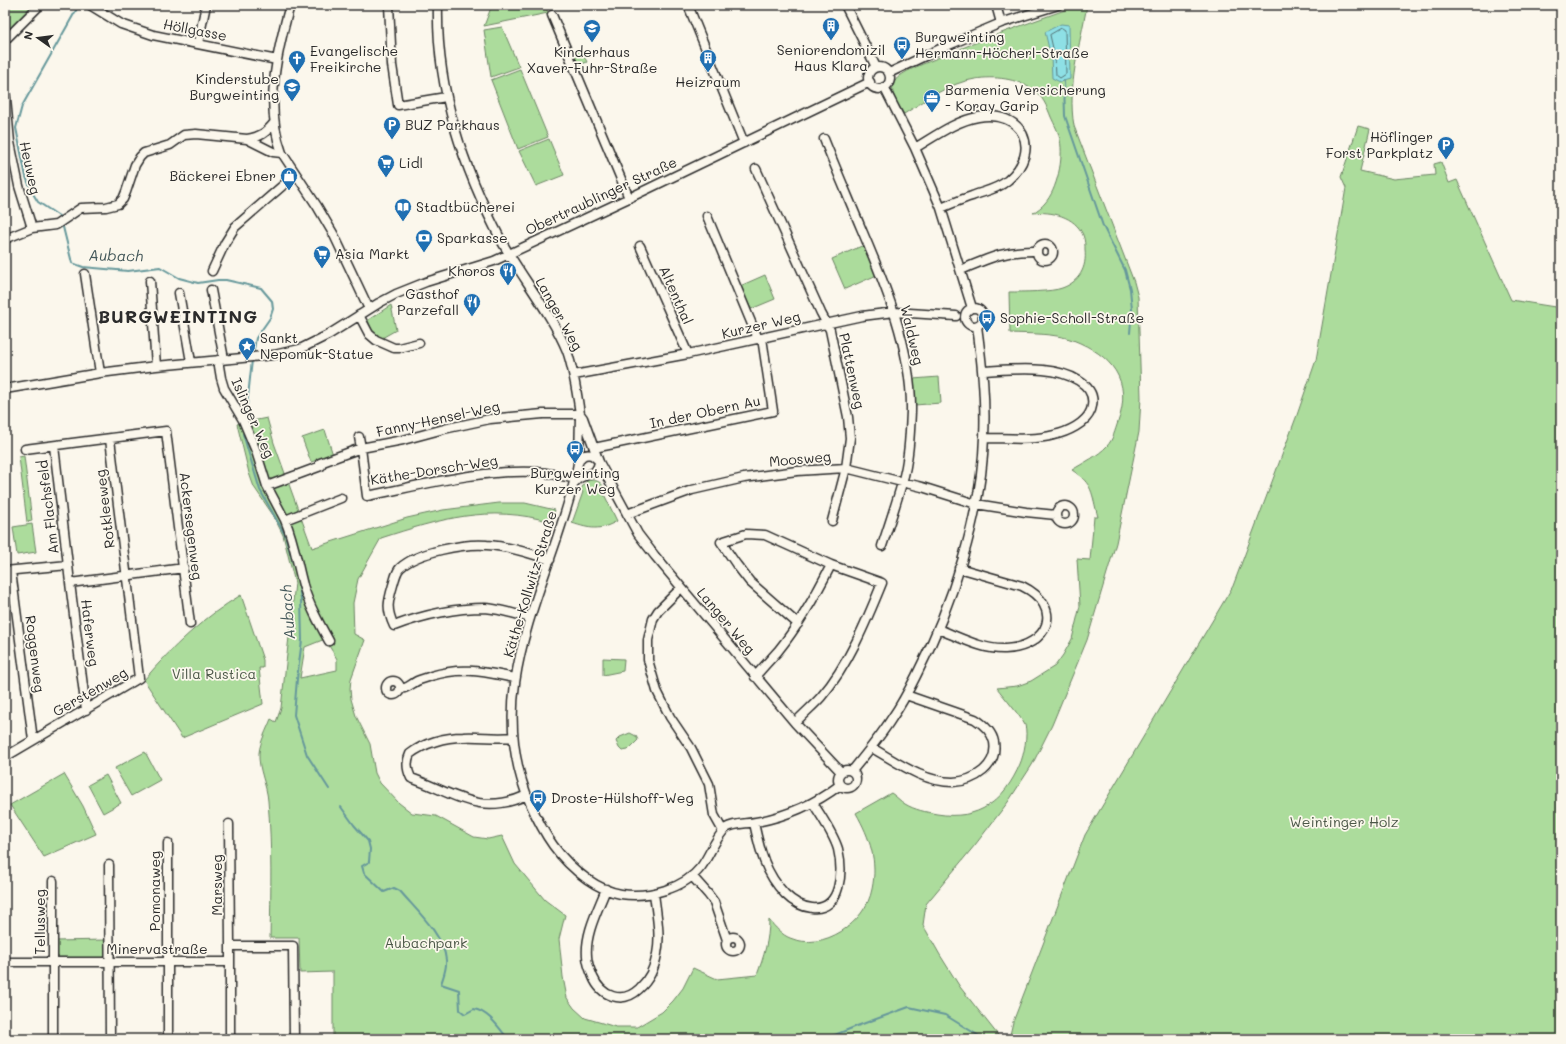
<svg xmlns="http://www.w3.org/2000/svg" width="1566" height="1044" viewBox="0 0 1566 1044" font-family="Mali,sans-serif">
<rect width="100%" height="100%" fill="#fbf7ec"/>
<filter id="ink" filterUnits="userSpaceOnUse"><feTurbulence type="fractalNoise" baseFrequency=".025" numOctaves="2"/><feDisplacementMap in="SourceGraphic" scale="8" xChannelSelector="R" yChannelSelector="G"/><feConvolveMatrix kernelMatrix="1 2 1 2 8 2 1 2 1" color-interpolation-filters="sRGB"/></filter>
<g filter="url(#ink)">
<path fill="#acdc9c" stroke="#6c8464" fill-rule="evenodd" d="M5,5H37L5,34Z
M492,5H545L548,13L484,26Z
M1079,5H1087C1080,45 1067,86 1074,126L1134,282L1138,297L1141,398L1139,432L1116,543L1087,640L1052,725L1032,765L1008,802L975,845L926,904L923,925L940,955L960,987L1001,1039H333V972L300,973L299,938H270C271,892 272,846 268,801C267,785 258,769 259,753C260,742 267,729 271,719L276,722L281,708L295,583L283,535L273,515L254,487L249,473L237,424L267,418L274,443L312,548L407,518L443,510L499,503H525L555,510L551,522C489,504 440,519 381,538L358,579L353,603L354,634L365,640L351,679L350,689L351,699L356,716L370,744L375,773L380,783L399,803L412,813L436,816L474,837L488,839L502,836L515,864L545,900L565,915L559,939L563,977L567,998L574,1008L585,1018L616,1027H637L662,1012L673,1001L683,988L693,968L717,979L757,975C764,956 769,940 769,920C775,927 782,935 790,938C823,952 866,923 872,889C878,861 870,838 856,813L891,793C896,796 900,801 905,804C915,810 926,812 937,814C979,821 1004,801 1020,764C1024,755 1028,734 1025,725C1021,717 1004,697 997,688L1017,686L1031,681L1055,666L1063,655L1072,639L1080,606L1077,559L1090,560L1094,517H1098C1091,492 1094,485 1072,470C1083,463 1098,456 1107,446C1113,440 1115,430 1118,422C1133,380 1111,355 1073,340C1053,333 1031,334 1010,333L1009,292C1022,292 1052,292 1062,288C1079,282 1087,268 1085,250C1085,245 1085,240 1083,235C1075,216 1051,211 1033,213C1037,210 1042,207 1045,203C1057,190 1064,158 1060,140C1059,132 1054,124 1051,117C1047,107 1043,96 1033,90C1017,78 994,76 975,79C949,83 926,100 904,114C898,104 888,92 895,81C900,72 926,63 935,59C983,39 1031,22 1079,5ZM325,639L337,659V670L300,678L305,647Z
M502,27L519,67L491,77L484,30Z
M581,50L587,62L577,66L572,54Z
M520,69L548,137L518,149L491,80Z
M1358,126L1370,129L1360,171L1394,179L1435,175L1434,164L1441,162L1449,183L1457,180L1511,300L1555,307L1561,306V1039H1009L1013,1022L1085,835L1233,586L1297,415L1316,360L1346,188L1341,177Z
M549,139L564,175L536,186L519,151Z
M864,245L877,275L845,289L832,259Z
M765,275L775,299L751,309L740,286Z
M391,305L396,330L382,338C373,334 371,329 368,320Z
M939,377L941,403L915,405L913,379Z
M325,430L333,455L311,462L302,438Z
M24,456L32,521L27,522L19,457Z
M589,480C595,480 600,481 603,486L602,490L617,521C600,531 590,529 572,523L583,492L580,490L586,482Z
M32,524L36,552L17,555L13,527Z
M241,595L263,660V668H259L263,704L182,738L144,680C172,647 204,617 241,595Z
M603,658L624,659L623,671L603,675Z
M630,733L636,736L638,740L628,750L622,751L619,748L616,741L620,737Z
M145,752L160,780L131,796L115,768Z
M64,774L83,806L96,834L44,857L10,805Z
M106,775L121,803L103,813L88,785Z
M106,940L107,956L103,959H59L56,956L55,941Z"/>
<path fill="#8ee0e5" stroke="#66989b" d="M1061,24L1069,25L1070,79L1060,82L1052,78L1051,57L1045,32Z"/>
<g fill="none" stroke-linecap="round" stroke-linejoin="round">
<path stroke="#537375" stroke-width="1" d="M1062,28L1065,30L1066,74L1060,78L1056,75L1055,57L1050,35Z"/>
<path stroke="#66989b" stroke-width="2" d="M1064,81L1065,116L1103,226L1125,270L1130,289L1132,309L1130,333
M60,219L59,216L38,202L32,192L26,177L16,128L22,106L79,5
M62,223L72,263L83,267L128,271L160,267L179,278L198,283L218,280H226L261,288L272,301L273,309L270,318L256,338L253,354
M246,415L252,360
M243,434L260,490L285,535L295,570
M298,582L301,599L302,640L297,679L294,715L307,755L329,789
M341,807L354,825L368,841L370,849L369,862L362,866L364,873L384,892L394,888L400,891C416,910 444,935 446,960C447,969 443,977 441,984L459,990L460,1010L465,1014L474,1009C489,1012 499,1028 508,1039
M825,1039L857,1026L909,1007L945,1015L984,1039"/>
<defs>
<path id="minor" d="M90,5L121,24L153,35L277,60
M290,5C277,52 264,105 282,153L317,206L334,235L369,309
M389,5L392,65L398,105L446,97
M438,5C436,90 463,168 502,242C522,278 552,314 567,351C574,371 577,393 580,414L583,418L599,462C596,479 585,471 575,482
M688,5L744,143
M845,5L876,67
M996,5L1001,23
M552,15L629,198
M5,40L40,5
M198,43L206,5
M868 78a11 11 0 1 1 22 0a11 11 0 1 1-22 0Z
M889,73L944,47L1001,23L1058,5
M884,87L915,148L941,208L972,308
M5,88L10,142L19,186L32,228
M247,139C260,137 266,133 274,123
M824,139C836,169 849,199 861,228C885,284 912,349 911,411C910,434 909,460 902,483C896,504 889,525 882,546
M915,148C934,137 955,121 978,117C1022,109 1043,150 1008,180C998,189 985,191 972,196C962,199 951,204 941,208
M756,169L821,313L830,330L848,417L850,438L846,468L832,521
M707,216L758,339
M5,239L32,228L56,225L81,208L106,207L118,204L123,199L126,192L135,165L140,157L144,153L170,145L184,135L196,134L247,139L273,152L282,153
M1037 252a8 8 0 1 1 16 0a8 8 0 1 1-16 0Z
M640,246L688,354
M961,270C989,258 1006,250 1037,251
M212,271L225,243L235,227L296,174
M85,274L100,373
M150,281L156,366
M211,290L224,359
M179,293L191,362
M965 317a9 9 0 1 1 18 0a9 9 0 1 1-18 0Z
M359,315L369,334L376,340L394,348H399L419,343
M218,360L221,378L224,388L243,420L256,451L267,486L285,520L341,498
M983,371C1003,370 1023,368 1043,370C1065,372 1100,383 1091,410C1086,424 1067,432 1054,435C1032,441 1007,438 984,438
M574,375L688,354L862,316L894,312L956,316
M5,389L100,373L156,366L274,355L300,349L328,335L379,303L396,294L426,282L494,261L629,198L870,82
M359,437L361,448L403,440L444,429L490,419L543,414H580
M54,446L68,565
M594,448L773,411L762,338
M25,449L166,431L190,624
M579,461L580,414
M599,462L638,534L655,556L795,723L841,772
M578,463C574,488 565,513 557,538C527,627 490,710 530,803C544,835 559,859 587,879C597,886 609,892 621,894C648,898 684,889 701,867C710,855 715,838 726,828C735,823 746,824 756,822C788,816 815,804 840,785
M578,463C580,456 585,453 592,455L598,460
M267,486L321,466L320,463L361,448L367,496C422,485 481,469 537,472C550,473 563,476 576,479
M1056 515a9 9 0 1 1 18 0a9 9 0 1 1-18 0Z
M627,514L692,490L744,478L797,471L846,468L922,487L976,504L1026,512L1056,515
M285,520C294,541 297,563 303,585C309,605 319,623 329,641
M5,571L68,565L70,583L184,568
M11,571L33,740
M70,583L86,710
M681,588L658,611L653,619L648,640V660L657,691L670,717L691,748L709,784L714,815L723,831
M530,618C515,614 500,609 485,608C454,608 423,615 394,626C386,609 388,602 393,585C395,579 396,572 400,568C417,552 465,543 487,545C508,546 530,553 550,560
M938,629C959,637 983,650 1005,649C1049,647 1065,607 1022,586L959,568
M755,677C762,668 770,660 778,651C799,625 816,595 831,565
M386 688a7 7 0 1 1 14 0a7 7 0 1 1-14 0Z
M400,689C407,689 411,684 417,681C421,679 427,678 431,676C463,666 484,672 515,678
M795,723C803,714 813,706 821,697C848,666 867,620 882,583L831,565L765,535L746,534L721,542L736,564L750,582L798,624
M513,737C496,739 480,736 463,737C445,737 424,743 410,754C406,762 407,770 411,778C454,793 480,817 527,795
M872,748C897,762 923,782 953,782C975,781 998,766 994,742C992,732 983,724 975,719L906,695
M5,757L139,678L110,439
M838 779a9 9 0 1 1 18 0a9 9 0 1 1-18 0Z
M852,771C866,754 880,737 892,718C901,705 909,690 916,676C951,608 982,514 984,437C986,399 982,363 977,326
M754,823C760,851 765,873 785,894C792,901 802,907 812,908C842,911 843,870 838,849C833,833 822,818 813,803
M229,824L230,946
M168,843V1039
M109,865L110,1039
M692,876L708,894L714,902L727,940
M606,889C598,910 585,933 587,956C587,963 590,970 593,977C601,996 622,1005 639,989C649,980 655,966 657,954C661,934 656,912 654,893
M726 944a7 7 0 1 1 14 0a7 7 0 1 1-14 0Z
M5,962H230V946H293L294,1039
M53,1039V881
M230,1039V962"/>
</defs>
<use href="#minor" stroke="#2b2b2b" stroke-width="11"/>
<use href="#minor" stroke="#fbf7ec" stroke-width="8"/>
</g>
</g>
<defs>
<symbol id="building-pin" viewBox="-11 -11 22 30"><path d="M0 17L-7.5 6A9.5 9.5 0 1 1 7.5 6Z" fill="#1f6fb2" stroke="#fbf7ec"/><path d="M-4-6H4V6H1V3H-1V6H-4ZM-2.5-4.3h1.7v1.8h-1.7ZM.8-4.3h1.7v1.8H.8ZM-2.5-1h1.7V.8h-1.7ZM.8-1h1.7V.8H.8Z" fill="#fff"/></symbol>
<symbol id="school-pin" viewBox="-11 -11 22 30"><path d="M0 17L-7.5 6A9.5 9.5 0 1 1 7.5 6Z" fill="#1f6fb2" stroke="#fbf7ec"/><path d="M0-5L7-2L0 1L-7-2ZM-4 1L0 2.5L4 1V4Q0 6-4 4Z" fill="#fff"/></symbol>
<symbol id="bus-pin" viewBox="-11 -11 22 30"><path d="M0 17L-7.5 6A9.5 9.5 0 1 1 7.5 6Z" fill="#1f6fb2" stroke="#fbf7ec"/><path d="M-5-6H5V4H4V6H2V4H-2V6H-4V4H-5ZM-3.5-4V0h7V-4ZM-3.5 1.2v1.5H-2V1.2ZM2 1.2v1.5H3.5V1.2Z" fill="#fff"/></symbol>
<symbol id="church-pin" viewBox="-11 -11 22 30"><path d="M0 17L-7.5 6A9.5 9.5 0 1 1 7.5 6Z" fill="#1f6fb2" stroke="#fbf7ec"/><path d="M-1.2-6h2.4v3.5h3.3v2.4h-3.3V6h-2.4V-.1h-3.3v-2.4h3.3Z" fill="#fff"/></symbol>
<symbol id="office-pin" viewBox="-11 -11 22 30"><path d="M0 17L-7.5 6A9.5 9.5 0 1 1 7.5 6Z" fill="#1f6fb2" stroke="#fbf7ec"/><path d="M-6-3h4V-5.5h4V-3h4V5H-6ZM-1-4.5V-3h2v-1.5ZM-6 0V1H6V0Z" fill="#fff"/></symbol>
<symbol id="parking-pin" viewBox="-11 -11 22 30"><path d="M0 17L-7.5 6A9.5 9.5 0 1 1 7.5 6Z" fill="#1f6fb2" stroke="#fbf7ec"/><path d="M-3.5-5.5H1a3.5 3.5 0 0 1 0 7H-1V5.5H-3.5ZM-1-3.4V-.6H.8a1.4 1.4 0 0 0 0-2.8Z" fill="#fff"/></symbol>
<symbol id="supermarket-pin" viewBox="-11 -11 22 30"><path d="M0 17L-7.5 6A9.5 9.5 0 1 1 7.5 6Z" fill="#1f6fb2" stroke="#fbf7ec"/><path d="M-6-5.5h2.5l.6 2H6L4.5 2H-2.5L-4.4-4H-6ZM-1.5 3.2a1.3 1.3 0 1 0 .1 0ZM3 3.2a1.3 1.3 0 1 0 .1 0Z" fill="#fff"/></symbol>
<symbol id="shop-pin" viewBox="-11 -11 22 30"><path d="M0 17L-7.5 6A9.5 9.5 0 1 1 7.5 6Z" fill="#1f6fb2" stroke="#fbf7ec"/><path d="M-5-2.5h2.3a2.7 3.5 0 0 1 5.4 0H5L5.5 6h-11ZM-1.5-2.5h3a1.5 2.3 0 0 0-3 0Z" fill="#fff"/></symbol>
<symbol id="library-pin" viewBox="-11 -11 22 30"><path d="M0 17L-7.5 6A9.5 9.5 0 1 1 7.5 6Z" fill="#1f6fb2" stroke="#fbf7ec"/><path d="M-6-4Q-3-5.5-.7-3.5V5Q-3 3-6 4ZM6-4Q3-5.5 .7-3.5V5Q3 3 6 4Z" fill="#fff"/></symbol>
<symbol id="bank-pin" viewBox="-11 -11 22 30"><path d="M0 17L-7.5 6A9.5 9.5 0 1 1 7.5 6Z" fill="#1f6fb2" stroke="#fbf7ec"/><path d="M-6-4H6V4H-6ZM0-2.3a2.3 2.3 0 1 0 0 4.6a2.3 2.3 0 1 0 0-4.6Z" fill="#fff"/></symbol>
<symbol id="restaurant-pin" viewBox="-11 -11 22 30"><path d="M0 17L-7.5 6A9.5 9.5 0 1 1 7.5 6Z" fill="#1f6fb2" stroke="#fbf7ec"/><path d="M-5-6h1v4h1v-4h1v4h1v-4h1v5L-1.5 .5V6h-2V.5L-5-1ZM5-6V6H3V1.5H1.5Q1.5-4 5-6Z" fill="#fff"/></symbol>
<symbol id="sight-pin" viewBox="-11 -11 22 30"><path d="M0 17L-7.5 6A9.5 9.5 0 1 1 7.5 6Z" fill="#1f6fb2" stroke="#fbf7ec"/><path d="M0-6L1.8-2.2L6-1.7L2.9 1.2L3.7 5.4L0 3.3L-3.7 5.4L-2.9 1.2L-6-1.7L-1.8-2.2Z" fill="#fff"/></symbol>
</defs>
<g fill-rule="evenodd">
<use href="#building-pin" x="821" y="16" width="20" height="27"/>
<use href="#school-pin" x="582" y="18" width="20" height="27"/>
<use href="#bus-pin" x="892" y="35" width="20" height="27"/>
<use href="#building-pin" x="698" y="48" width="20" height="27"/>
<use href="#church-pin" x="287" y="49" width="20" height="27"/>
<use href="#school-pin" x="282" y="77" width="20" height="27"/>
<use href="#office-pin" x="922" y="88" width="20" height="27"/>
<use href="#parking-pin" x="382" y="115" width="20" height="27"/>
<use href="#parking-pin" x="1436" y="135" width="20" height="27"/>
<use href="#supermarket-pin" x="376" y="153" width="20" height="27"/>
<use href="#shop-pin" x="279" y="166" width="20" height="27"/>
<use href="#library-pin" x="393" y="197" width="20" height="27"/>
<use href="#bank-pin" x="414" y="228" width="20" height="27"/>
<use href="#supermarket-pin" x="312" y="244" width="20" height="27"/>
<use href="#restaurant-pin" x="498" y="261" width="20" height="27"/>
<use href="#restaurant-pin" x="462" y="292" width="20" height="27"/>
<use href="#bus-pin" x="977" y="308" width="20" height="27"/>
<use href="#sight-pin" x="237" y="336" width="20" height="27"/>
<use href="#bus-pin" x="565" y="439" width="20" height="27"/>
<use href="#bus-pin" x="528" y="788" width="20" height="27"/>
</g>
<g text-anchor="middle" stroke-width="3.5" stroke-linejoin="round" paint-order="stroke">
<g font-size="14" fill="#2b2b2b" stroke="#fbf7ec">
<text transform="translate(195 30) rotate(11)" y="5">Höllgasse</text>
<text transform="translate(30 168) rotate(78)" y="5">Heuweg</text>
<text transform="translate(601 196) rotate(-25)" y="5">Obertraublinger Straße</text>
<text transform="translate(676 295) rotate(66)" y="5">Altenthal</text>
<text transform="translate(559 314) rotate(61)" y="5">Langer Weg</text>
<text transform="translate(761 325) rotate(-13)" y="5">Kurzer Weg</text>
<text transform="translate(912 335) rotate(77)" y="5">Waldweg</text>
<text transform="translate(852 371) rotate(78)" y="5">Plattenweg</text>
<text transform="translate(705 412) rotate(-12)" y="5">In der Obern Au</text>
<text transform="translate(253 418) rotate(66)" y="5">Islinger Weg</text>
<text transform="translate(438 419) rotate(-12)" y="5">Fanny-Hensel-Weg</text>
<text transform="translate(800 459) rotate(-5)" y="5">Moosweg</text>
<text transform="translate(434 470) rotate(-9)" y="5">Käthe-Dorsch-Weg</text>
<text transform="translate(48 507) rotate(-97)" y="5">Am Flachsfeld</text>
<text transform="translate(105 509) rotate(-97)" y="5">Rotkleeweg</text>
<text transform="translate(191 526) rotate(83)" y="5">Ackersegenweg</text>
<text transform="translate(530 584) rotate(-73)" y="5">Käthe-Kollwitz-Straße</text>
<text transform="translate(726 621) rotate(50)" y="5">Langer Weg</text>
<text transform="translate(90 633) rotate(83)" y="5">Haferweg</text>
<text transform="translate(35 654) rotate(83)" y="5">Roggenweg</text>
<text transform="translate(90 692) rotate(-30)" y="5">Gerstenweg</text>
<text transform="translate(217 885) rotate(-90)" y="5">Marsweg</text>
<text transform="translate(155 891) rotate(-90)" y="5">Pomonaweg</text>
<text transform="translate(40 922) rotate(-90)" y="5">Tellusweg</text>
<text x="157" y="954">Minervastraße</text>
</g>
<g font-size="14" fill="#2b2b2b" stroke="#fbf7ec" text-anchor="start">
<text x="915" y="42">Burgweinting<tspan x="915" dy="16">Hermann-Höcherl-Straße</tspan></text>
<text x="831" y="55" text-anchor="middle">Seniorendomizil<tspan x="831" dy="16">Haus Klara</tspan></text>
<text x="310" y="56">Evangelische<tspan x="310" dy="16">Freikirche</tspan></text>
<text x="592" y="57" text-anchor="middle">Kinderhaus<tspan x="592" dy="16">Xaver-Fuhr-Straße</tspan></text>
<text x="279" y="84" text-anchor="end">Kinderstube<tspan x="279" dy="16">Burgweinting</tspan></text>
<text x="708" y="87" text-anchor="middle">Heizraum</text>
<text x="945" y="95">Barmenia Versicherung<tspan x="945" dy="16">- Koray Garip</tspan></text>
<text x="405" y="130">BUZ Parkhaus</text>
<text x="1433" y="142" text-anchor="end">Höflinger<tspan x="1433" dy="16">Forst Parkplatz</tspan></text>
<text x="399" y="168">Lidl</text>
<text x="276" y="181" text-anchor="end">Bäckerei Ebner</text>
<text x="416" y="212">Stadtbücherei</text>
<text x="437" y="243">Sparkasse</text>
<text x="335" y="259">Asia Markt</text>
<text x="495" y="276" text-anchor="end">Khoros</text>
<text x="459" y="299" text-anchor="end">Gasthof<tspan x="459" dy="16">Parzefall</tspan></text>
<text x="1000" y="323">Sophie-Scholl-Straße</text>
<text x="260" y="343">Sankt<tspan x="260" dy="16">Nepomuk-Statue</tspan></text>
<text x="575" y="478" text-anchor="middle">Burgweinting<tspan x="575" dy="16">Kurzer Weg</tspan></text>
<text x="551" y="803">Droste-Hülshoff-Weg</text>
</g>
<g font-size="14" fill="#4b5747" stroke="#fbf7ec">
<text x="214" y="679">Villa Rustica</text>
<text x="1344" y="827">Weintinger Holz</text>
<text x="426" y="948">Aubachpark</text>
</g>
<g font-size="15" font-style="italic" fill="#44585a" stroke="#fbf7ec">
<text transform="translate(116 256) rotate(1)" y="5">Aubach</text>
<text transform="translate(288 612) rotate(-94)" y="5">Aubach</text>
</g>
<g font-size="18" font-weight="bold" letter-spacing="1" fill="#2b2b2b" stroke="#fbf7ec">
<text x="178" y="323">BURGWEINTING</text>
</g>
</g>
<rect width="1566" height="1044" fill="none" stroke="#fbf7ec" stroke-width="20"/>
<rect x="10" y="10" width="1546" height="1024" fill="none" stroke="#2b2b2b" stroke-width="1.5" filter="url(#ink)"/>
<g transform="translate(38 38) rotate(284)" stroke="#fbf7ec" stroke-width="3" paint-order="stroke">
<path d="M0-3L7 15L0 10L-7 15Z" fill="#2b2b2b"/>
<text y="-6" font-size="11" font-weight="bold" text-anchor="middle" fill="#2b2b2b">N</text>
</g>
</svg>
